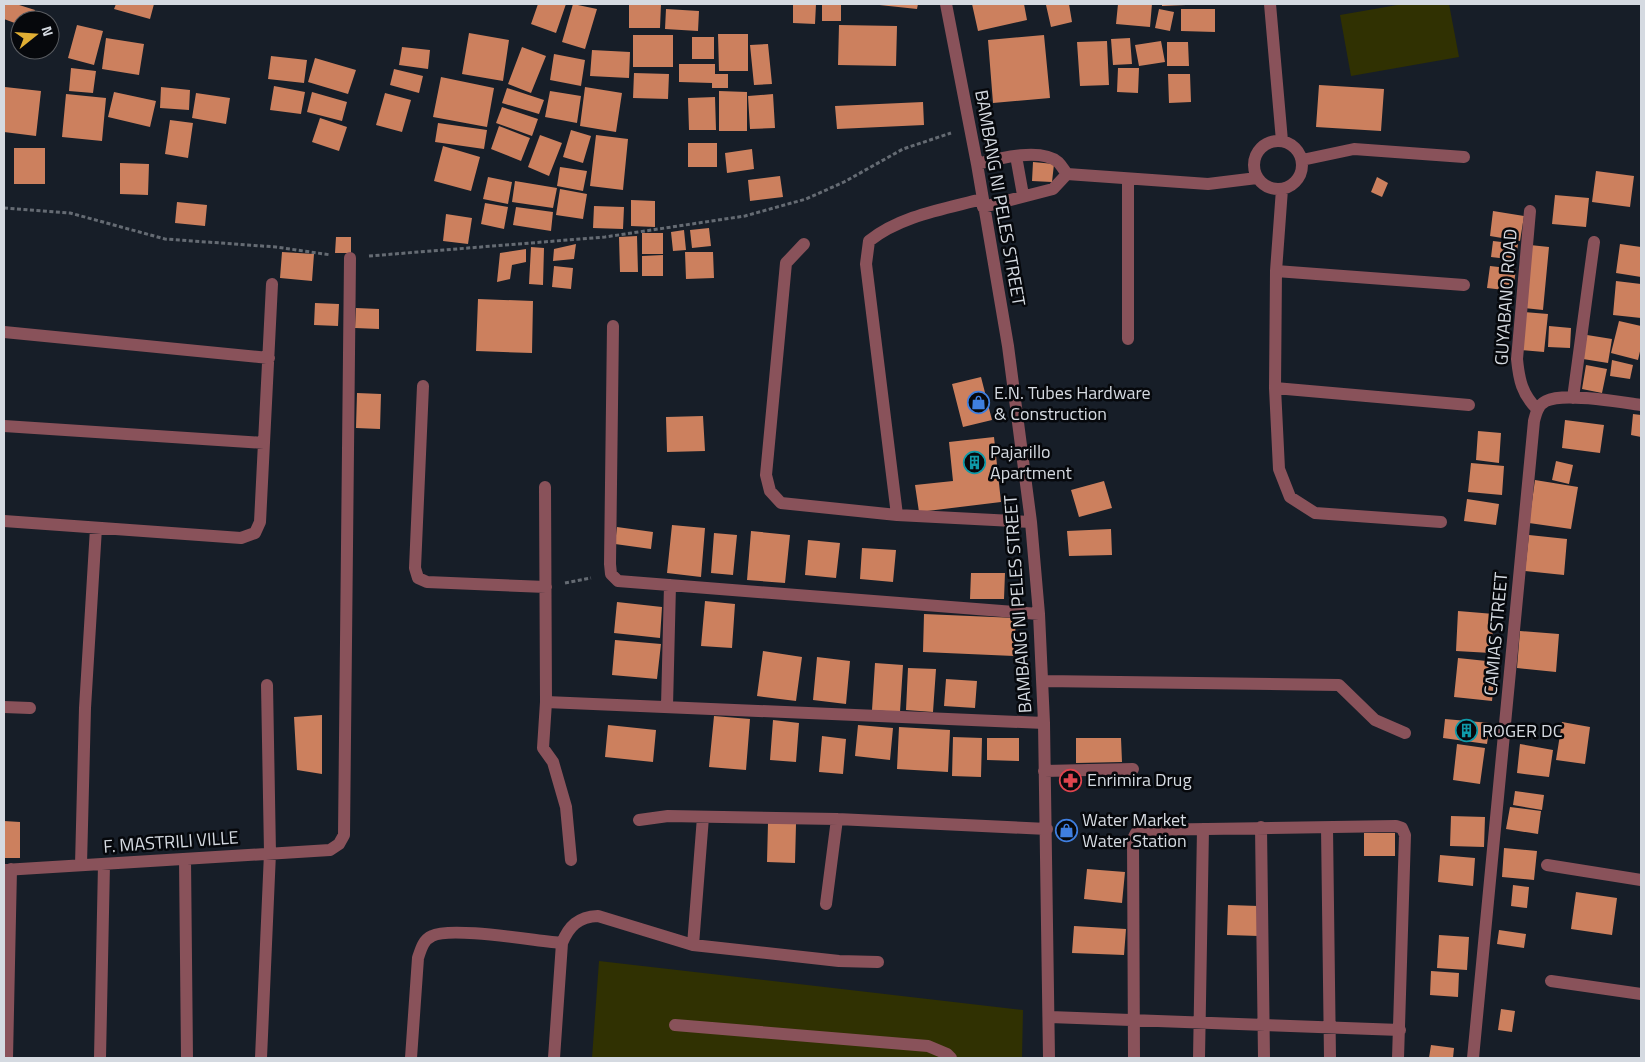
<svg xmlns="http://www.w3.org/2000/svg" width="1645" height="1062" viewBox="0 0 1645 1062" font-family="'Titillium Web',sans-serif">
<rect width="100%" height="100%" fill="#171e28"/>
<path fill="#303102" d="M1403,4H1449L1459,57L1351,76L1340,15Z
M599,961L1023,1010L1022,1058H592Z"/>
<path fill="#cc805e" d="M4,4H16L35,10L32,20H20V25L4,19Z
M116,4H154L150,19L114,9Z
M538,4H566L556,33L531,24Z
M573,4L597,9L585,49L562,42Z
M629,4H661L660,28H629Z
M793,4H816L815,24L793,23Z
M822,4H841V21H822Z
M870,4H918L917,9Z
M972,4H1024L1027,20L978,31Z
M1053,4H1069L1072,22L1051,27L1046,5Z
M1118,4H1152L1150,27L1116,24Z
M1162,4H1186V5L1162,6Z
M666,9L699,11L698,31L665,29Z
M1159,9L1174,12L1170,31L1155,28Z
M1181,9H1215V32L1181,31Z
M77,25L103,31L94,65L68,58Z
M839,25L897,26L896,66L838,65Z
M469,33L509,40L503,81L462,74Z
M718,34H748V71H719Z
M633,35H673V67H633Z
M1044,35L1050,98L993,103L988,40Z
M692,37H714V59H692Z
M106,38L144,44L139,75L102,69Z
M1130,38L1132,64L1113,65L1111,39Z
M1107,41L1109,85L1080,86L1077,42Z
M1161,41L1165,62L1139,66L1135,45Z
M1167,42H1188L1189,66H1167Z
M768,44L772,84L754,85L750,45Z
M402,47L430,50L428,69L399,65Z
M522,47L546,56L531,93L508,84Z
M592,50L630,52L629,78L590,76Z
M554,54L585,60L581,86L550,80Z
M271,56L307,60L304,83L268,79Z
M315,58L356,70L348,94L308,82Z
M679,64H715V74H728V88H712V83L679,82Z
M71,68L96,71L93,93L69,91Z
M1118,68H1139L1138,93L1117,92Z
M394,69L423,76L419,93L390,85Z
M634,73L669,74L668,99L633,98Z
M1168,74H1190L1191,102L1169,103Z
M441,77L494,88L487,127L433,117Z
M1319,85L1384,89L1381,131L1316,127Z
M274,86L305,92L301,114L270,110Z
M5,87L41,91L36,136L4,132Z
M161,87L190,90L189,110L160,108Z
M585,87L622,93L616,132L580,126Z
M507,88L544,100L539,114L502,103Z
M550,91L581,96L577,123L545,117Z
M719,91L747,92V131H719Z
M114,92L156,101L150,127L108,117Z
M312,92L347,102L342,121L307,112Z
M196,93L230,98L226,124L192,118Z
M385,93L411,100L402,132L376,125Z
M66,94L106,98L102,141L62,137Z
M773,94L775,128L750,129L748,96Z
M715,97L716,130H689L688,98Z
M923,102L924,125L837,129L835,106Z
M502,107L538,119L532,136L496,123Z
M320,118L347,127L339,151L312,142Z
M170,120L193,123L188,158L165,154Z
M438,123L487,130L484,149L435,142Z
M499,126L530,138L521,161L491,149Z
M571,130L591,136L583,163L563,157Z
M540,135L562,143L549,176L528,167Z
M596,135L628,139L623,190L590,186Z
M688,143H717V167H688Z
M443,146L480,157L471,191L434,181Z
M14,148H45V184H14Z
M752,149L754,169L727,173L725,153Z
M1033,162L1054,164L1052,182L1032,181Z
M120,163L149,164L148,195L120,194Z
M560,167L587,171L583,191L557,186Z
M1596,171L1634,176L1630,207L1592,202Z
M780,176L783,197L750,201L748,180Z
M488,177L512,182L508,204L483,199Z
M1377,177L1388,183L1382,197L1371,192Z
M515,181L557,188L553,208L512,202Z
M560,189L587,194L583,219L556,215Z
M1555,195L1589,198L1586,227L1552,224Z
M631,200L655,201V227L631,226Z
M177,202L207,205L205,226L175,223Z
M485,203L508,207L504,229L481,224Z
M594,206L624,207L623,229L593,228Z
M516,207L553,212L551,231L513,225Z
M1493,211L1524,216L1520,241L1490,236Z
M446,214L472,218L468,244L443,241Z
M709,228L711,246L692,248L690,230Z
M684,230L686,250L673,251L671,232Z
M642,233H663V254H642Z
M637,236L638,272H620L619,237Z
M336,237H351V253H335Z
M1493,241L1518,244L1516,260L1491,257Z
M576,244L574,259L553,261L554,249Z
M1620,244L1641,247V277L1616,273Z
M1530,245L1549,247L1543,310L1524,308Z
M531,247L544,248L543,285L529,284Z
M526,249V262L512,265L510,279L497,282L500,253Z
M282,252L314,254L312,281L280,278Z
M685,252H713L714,278L686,279Z
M663,255V276H642V256Z
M554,266L573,268L571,289L552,287Z
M1490,266L1516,269L1513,291L1487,288Z
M1616,281L1641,284V318L1613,315Z
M478,299L533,301L532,353L476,351Z
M315,303L339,304L338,326L314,325Z
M356,308L379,309V329L355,328Z
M1524,312L1548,314L1544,352L1521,350Z
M1619,321L1641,326V347L1638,360L1611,353Z
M1549,326L1571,328L1570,348L1548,347Z
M1587,335L1612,339L1608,363L1583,359Z
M1612,360L1633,365L1630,379L1610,376Z
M1586,365L1607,369L1602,393L1582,389Z
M981,377L992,420L963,427L952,384Z
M357,393L381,394L380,429L356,428Z
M1633,414L1641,415V437L1631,435Z
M703,416L705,451L667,452L666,417Z
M1565,420L1604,425L1600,453L1562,448Z
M1478,431L1501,433L1499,463L1476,460Z
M994,437L1001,502L919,512L915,485L953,481L949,442Z
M1556,461L1573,465L1569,484L1552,480Z
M1471,463L1504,466L1502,495L1468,492Z
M1535,480L1578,487L1571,529L1529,523Z
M1104,481L1112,508L1079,517L1071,490Z
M1467,499L1499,504L1496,525L1464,521Z
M672,525L705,528L701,577L667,573Z
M617,527L653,532L651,549L615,544Z
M1111,529L1112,555L1069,556L1067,531Z
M751,531L790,535L785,583L747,580Z
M714,533L737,535L733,575L711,573Z
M1529,535L1567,539L1564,575L1525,571Z
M808,540L840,543L836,578L805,575Z
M862,548L896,550L893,582L860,579Z
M971,573H1005L1004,599H970Z
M705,601L735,604L732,648L701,646Z
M617,602L662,607L660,638L614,633Z
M1458,611L1494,614L1491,653L1456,651Z
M924,614L1016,618L1014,656L923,652Z
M1520,631L1559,634L1556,672L1517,668Z
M615,640L661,644L657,679L612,675Z
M763,651L802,657L796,701L757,696Z
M817,657L850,661L846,704L813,700Z
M1458,658L1496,662L1492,701L1454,697Z
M875,663L903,665L900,712L872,710Z
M908,668L936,669L933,712L906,710Z
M946,679L977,681L975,708L944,706Z
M322,715V774L297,770L294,717Z
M714,716L750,719L746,770L709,767Z
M1445,719L1490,723L1487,744L1443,738Z
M773,720L799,723L796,762L770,760Z
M1562,722L1590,727L1585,764L1556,760Z
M608,725L656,730L653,762L605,757Z
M858,725L893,728L890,760L855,756Z
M899,727L950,730L948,772L897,769Z
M822,736L846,739L843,774L819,772Z
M953,737L982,738L981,777L952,776Z
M987,738H1019V761L987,760Z
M1076,738H1121L1122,762L1076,763Z
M1457,744L1485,748L1480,784L1453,780Z
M1520,744L1553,750L1549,777L1517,773Z
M1515,791L1544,795L1542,810L1513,805Z
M1510,807L1541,811L1538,834L1506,829Z
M1451,816L1485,817L1484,847L1450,846Z
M4,821L20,822V858H4Z
M768,823L796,824L795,863L767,862Z
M1364,833H1395V856H1364Z
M1504,848L1537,851L1534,880L1502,877Z
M1440,855L1475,858L1473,886L1438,882Z
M1087,869L1125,872L1122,903L1084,899Z
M1513,885L1529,887L1527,908L1511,906Z
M1576,892L1617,898L1612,935L1571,929Z
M1228,905L1259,906V936L1227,935Z
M1074,926L1126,929L1124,955L1072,953Z
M1499,930L1526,934L1524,948L1497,944Z
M1439,935L1469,937L1467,970L1437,968Z
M1431,971L1459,973L1458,997L1430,995Z
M1501,1009L1515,1011L1512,1032L1498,1030Z
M1431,1045L1454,1048L1453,1058H1429Z"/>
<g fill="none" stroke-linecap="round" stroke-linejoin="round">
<path stroke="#656b73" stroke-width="3" stroke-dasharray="4 2.5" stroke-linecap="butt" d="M4,208L70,213L165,239L276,247L331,255
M369,256L605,237L745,216L806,199L844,182L903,149L951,133
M565,583L591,578"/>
<path stroke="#89525a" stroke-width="12" d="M946,4L977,164L1008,346L1031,522L1039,614L1044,723L1049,1058
M1270,4L1282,141
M1254 165a24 24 0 1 1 48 0a24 24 0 1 1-48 0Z
M1016,156L1023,195
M1302,160L1354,149L1464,157
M977,164C997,159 1040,147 1058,162C1061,165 1064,170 1067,174L1208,184L1257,178
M1128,179V339
M1282,189L1276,271L1275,388L1279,469L1290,497L1315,513L1441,522
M983,207L1053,189L1067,174
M1530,211L1517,359C1519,380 1522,394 1537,409
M804,244L786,263L766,475L770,491L781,503L897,515L1031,522
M1276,271L1464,285
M613,326L610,564L611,574L618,581L1039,614
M4,332L269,358
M423,386L415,568L418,578L427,582L546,587
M1275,388L1469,405
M1573,398L1594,242
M4,426L264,443
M545,487L546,702L543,748L553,762L566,807L571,860
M897,515L866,264L869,241C900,216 944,209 982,199
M4,521L241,538L255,533L260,522L272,284
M1043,681L1339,685L1375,720L1405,733
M546,702L1044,723
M667,706L670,585
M4,707L30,708
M1044,771L1133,769
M639,820L668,816L837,819L1047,829
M1261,827L1264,1058
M1327,828L1330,1058
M185,859L187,1058
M81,865L85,708L96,528
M1547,865L1641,880
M4,870L330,850L339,844L344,835L350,258
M826,904L837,819
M693,945L703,817
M1551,981L1641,994
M1050,1017L1400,1030
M675,1025L928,1046L947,1054L951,1058
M7,1058L11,869
M100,1058L104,864
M261,1058L270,853L267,685
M411,1058L418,958C421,949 423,940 432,936C451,926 536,941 562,943
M554,1058L562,943C569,926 578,917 598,916L693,945L839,961L878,962
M1134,1058L1133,839L1136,833L1142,830L1396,826L1402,828L1405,835L1398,1058
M1199,1058L1203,829
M1473,1058L1534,421C1536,413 1538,405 1546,401C1564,392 1620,402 1641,405"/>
</g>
<defs>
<symbol id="shop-ring" viewBox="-11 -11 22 22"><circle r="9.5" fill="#06080c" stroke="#3f7fe0" stroke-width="1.5"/><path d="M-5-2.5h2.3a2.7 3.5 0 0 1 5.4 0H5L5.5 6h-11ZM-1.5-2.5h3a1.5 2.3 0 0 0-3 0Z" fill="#3f7fe0"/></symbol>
<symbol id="building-ring" viewBox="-11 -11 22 22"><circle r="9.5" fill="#06080c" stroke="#0f9aa8" stroke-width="1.5"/><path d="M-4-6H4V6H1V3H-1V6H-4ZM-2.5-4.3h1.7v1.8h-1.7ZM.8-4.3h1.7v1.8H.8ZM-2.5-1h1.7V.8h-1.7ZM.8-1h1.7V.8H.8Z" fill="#0f9aa8"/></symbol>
<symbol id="pharmacy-ring" viewBox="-11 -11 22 22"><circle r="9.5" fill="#06080c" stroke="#e0444e" stroke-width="1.5"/><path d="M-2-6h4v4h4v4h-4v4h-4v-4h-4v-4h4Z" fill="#e0444e"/></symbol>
</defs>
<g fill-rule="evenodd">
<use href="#shop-ring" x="966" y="390" width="25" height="25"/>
<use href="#building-ring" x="962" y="450" width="25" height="25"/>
<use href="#building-ring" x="1454" y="718" width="25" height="25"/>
<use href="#pharmacy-ring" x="1058" y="768" width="25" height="25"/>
<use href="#shop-ring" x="1054" y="818" width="25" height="25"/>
</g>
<g text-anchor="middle" stroke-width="5" stroke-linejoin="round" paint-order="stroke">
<g font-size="18" fill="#d5dae1" stroke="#06080c">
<text transform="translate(1000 198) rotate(80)" y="6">BAMBANG NI PELES STREET</text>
<text transform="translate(1506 297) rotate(-86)" y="6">GUYABANO ROAD</text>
<text transform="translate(1018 604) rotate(-94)" y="6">BAMBANG NI PELES STREET</text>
<text transform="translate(1496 634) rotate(-85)" y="6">CAMIAS STREET</text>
<text transform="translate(171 842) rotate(-4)" y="6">F. MASTRILI VILLE</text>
</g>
<g font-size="18" fill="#d5dae1" stroke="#06080c" text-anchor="start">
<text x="994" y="399">E.N. Tubes Hardware<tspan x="994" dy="21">&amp; Construction</tspan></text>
<text x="990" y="458">Pajarillo<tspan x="990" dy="21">Apartment</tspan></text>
<text x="1482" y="737">ROGER DC</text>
<text x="1087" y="786">Enrimira Drug</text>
<text x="1082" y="826">Water Market<tspan x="1082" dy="21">Water Station</tspan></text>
</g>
</g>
<rect width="1645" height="1062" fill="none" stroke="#d5dae1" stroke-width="10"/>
<g transform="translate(35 35) rotate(73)"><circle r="24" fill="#06080c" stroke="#595c61"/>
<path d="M0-4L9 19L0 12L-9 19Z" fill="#e1af34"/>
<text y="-8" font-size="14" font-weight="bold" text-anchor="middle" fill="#d5dae1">N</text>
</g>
</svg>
